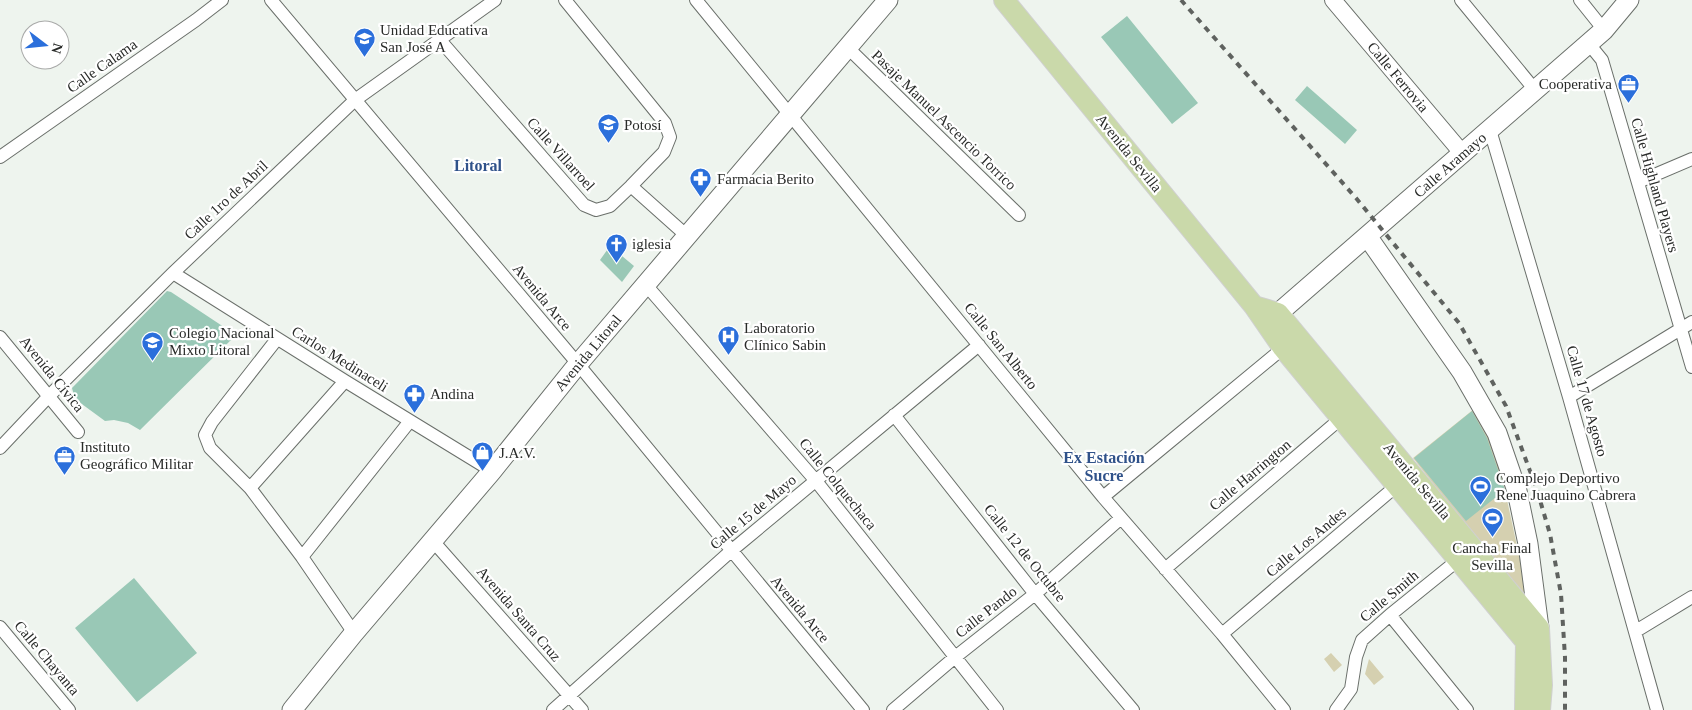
<svg xmlns="http://www.w3.org/2000/svg" width="1692" height="710" viewBox="0 0 1692 710" font-family="Georgia,serif">
<rect width="100%" height="100%" fill="#eef4ee"/>
<path fill="#d5d0b0" d="M1474,409L1497,454L1529,601L1464,523L1413,458Z
M1331,653L1342,665L1334,672L1324,659Z
M1369,659L1384,677L1374,685L1365,674Z"/>
<path fill="#99c8b6" d="M1127,16L1198,103L1172,124L1101,37Z
M1307,86L1357,130L1345,144L1295,100Z
M610,246L634,266L622,282L600,260Z
M167,291L171,292L236,335L140,430L128,423L114,420L105,421L75,399L72,388Z
M1472,411L1487,438L1505,490L1466,521L1414,458Z
M134,578L197,653L137,702L75,628Z"/>
<g fill="none" stroke-linecap="round" stroke-linejoin="round">
<defs>
<path id="minor" d="M271,0L578,364L863,710
M696,0L1103,497L1222,634L1284,710
M1461,0L1535,90
M1580,0L1604,30
M439,39L584,205L596,210L610,206L631,186L664,152L670,137L665,123L565,0
M1589,44L1602,60L1692,367
M847,47L1019,215
M1490,130L1569,397L1657,710
M0,157L196,20L222,0
M1638,182L1692,159
M631,186L687,236
M173,273L345,381L492,471
M646,285L816,481L997,710
M0,337L78,432
M277,339L212,422L205,435L210,448L250,488L302,557L354,633
M1569,397L1692,322
M894,415L1035,594L1133,710
M0,448L49,396L173,273L355,100L495,0
M250,488L345,381
M1103,497L1288,344
M432,540L582,710
M302,557L410,421
M1165,569L1346,414
M1390,615L1467,710
M0,627L69,710
M1636,631L1692,597
M1222,634L1401,482
M553,710L731,551L979,345
M893,710L954,658L1035,594L1121,518
M1336,710L1351,689L1356,657L1362,640L1390,615L1463,556"/>
<path id="tertiary" d="M1333,0L1463,154"/>
<path id="secondary" d="M1367,236L1462,372L1497,433L1517,491L1528,544L1539,628
M1267,323L1604,30L1629,0
M292,710L354,633L492,471L578,364L888,0"/>
<path id="primary" d="M1004,0L1254,306L1283,348L1526,642L1525,710
M1254,306L1278,313L1539,628L1542,685L1540,710"/>
</defs>
<use href="#minor" stroke="#6a6f6a" stroke-width="14"/>
<use href="#tertiary" stroke="#6a6f6a" stroke-width="18"/>
<use href="#secondary" stroke="#6a6f6a" stroke-width="21"/>
<use href="#primary" stroke="#d0d0d0" stroke-width="22"/>
<use href="#minor" stroke="#fff" stroke-width="12"/>
<use href="#tertiary" stroke="#fff" stroke-width="16"/>
<use href="#secondary" stroke="#fff" stroke-width="19"/>
<use href="#primary" stroke="#cad9aa" stroke-width="20"/>
<path stroke="#5f625f" stroke-width="4" stroke-dasharray="6 6" stroke-linecap="butt" d="M1181,0L1356,198L1459,323L1506,406L1537,490L1550,534L1561,594L1565,657V710"/>
</g>
<defs>
<symbol id="school-pin" viewBox="-11 -11 22 30"><path d="M0 17L-7.5 6A9.5 9.5 0 1 1 7.5 6Z" fill="#2b6fdb" stroke="#fff"/><path d="M0-5L7-2L0 1L-7-2ZM-4 1L0 2.5L4 1V4Q0 6-4 4Z" fill="#fff"/></symbol>
<symbol id="office-pin" viewBox="-11 -11 22 30"><path d="M0 17L-7.5 6A9.5 9.5 0 1 1 7.5 6Z" fill="#2b6fdb" stroke="#fff"/><path d="M-6-3h4V-5.5h4V-3h4V5H-6ZM-1-4.5V-3h2v-1.5ZM-6 0V1H6V0Z" fill="#fff"/></symbol>
<symbol id="pharmacy-pin" viewBox="-11 -11 22 30"><path d="M0 17L-7.5 6A9.5 9.5 0 1 1 7.5 6Z" fill="#2b6fdb" stroke="#fff"/><path d="M-2-6h4v4h4v4h-4v4h-4v-4h-4v-4h4Z" fill="#fff"/></symbol>
<symbol id="church-pin" viewBox="-11 -11 22 30"><path d="M0 17L-7.5 6A9.5 9.5 0 1 1 7.5 6Z" fill="#2b6fdb" stroke="#fff"/><path d="M-1.2-6h2.4v3.5h3.3v2.4h-3.3V6h-2.4V-.1h-3.3v-2.4h3.3Z" fill="#fff"/></symbol>
<symbol id="hospital-pin" viewBox="-11 -11 22 30"><path d="M0 17L-7.5 6A9.5 9.5 0 1 1 7.5 6Z" fill="#2b6fdb" stroke="#fff"/><path d="M-5-5h3v3.5h4V-5h3V5h-3V1.5h-4V5h-3Z" fill="#fff"/></symbol>
<symbol id="shop-pin" viewBox="-11 -11 22 30"><path d="M0 17L-7.5 6A9.5 9.5 0 1 1 7.5 6Z" fill="#2b6fdb" stroke="#fff"/><path d="M-5-2.5h2.3a2.7 3.5 0 0 1 5.4 0H5L5.5 6h-11ZM-1.5-2.5h3a1.5 2.3 0 0 0-3 0Z" fill="#fff"/></symbol>
<symbol id="stadium-pin" viewBox="-11 -11 22 30"><path d="M0 17L-7.5 6A9.5 9.5 0 1 1 7.5 6Z" fill="#2b6fdb" stroke="#fff"/><path d="M0-5a6.5 5 0 1 0 0 10a6.5 5 0 1 0 0-10ZM-3.5-1.8h7v3.6h-7Z" fill="#fff"/></symbol>
</defs>
<g fill-rule="evenodd">
<use href="#school-pin" x="352" y="26" width="25" height="34"/>
<use href="#office-pin" x="1616" y="72" width="25" height="34"/>
<use href="#school-pin" x="596" y="112" width="25" height="34"/>
<use href="#pharmacy-pin" x="688" y="166" width="25" height="34"/>
<use href="#church-pin" x="604" y="232" width="25" height="34"/>
<use href="#hospital-pin" x="716" y="324" width="25" height="34"/>
<use href="#school-pin" x="140" y="330" width="25" height="34"/>
<use href="#pharmacy-pin" x="402" y="382" width="25" height="34"/>
<use href="#shop-pin" x="470" y="440" width="25" height="34"/>
<use href="#office-pin" x="52" y="444" width="25" height="34"/>
<use href="#stadium-pin" x="1468" y="474" width="25" height="34"/>
<use href="#stadium-pin" x="1480" y="506" width="25" height="34"/>
</g>
<g text-anchor="middle" stroke-width="4.5" stroke-linejoin="round" paint-order="stroke">
<g font-size="15" fill="#292b29" stroke="#fff" text-anchor="start">
<text x="380" y="35">Unidad Educativa<tspan x="380" dy="17">San José A</tspan></text>
<text x="1612" y="89" text-anchor="end">Cooperativa</text>
<text x="624" y="130">Potosí</text>
<text x="717" y="184">Farmacia Berito</text>
<text x="632" y="249">iglesia</text>
<text x="744" y="333">Laboratorio<tspan x="744" dy="17">Clínico Sabin</tspan></text>
<text x="169" y="338">Colegio Nacional<tspan x="169" dy="17">Mixto Litoral</tspan></text>
<text x="430" y="399">Andina</text>
<text x="80" y="452">Instituto<tspan x="80" dy="17">Geográfico Militar</tspan></text>
<text x="499" y="458">J.A.V.</text>
<text x="1496" y="483">Complejo Deportivo<tspan x="1496" dy="17">Rene Juaquino Cabrera</tspan></text>
<text x="1492" y="553" text-anchor="middle">Cancha Final<tspan x="1492" dy="17">Sevilla</tspan></text>
</g>
<g font-size="15" fill="#292b29" stroke="#fff">
<text transform="translate(102 66) rotate(-35)" y="5">Calle Calama</text>
<text transform="translate(1398 77) rotate(50)" y="5">Calle Ferrovia</text>
<text transform="translate(944 120) rotate(44)" y="5">Pasaje Manuel Ascencio Torrico</text>
<text transform="translate(1129 153) rotate(51)" y="5">Avenida Sevilla</text>
<text transform="translate(561 154) rotate(48)" y="5">Calle Villarroel</text>
<text transform="translate(1450 165) rotate(-41)" y="5">Calle Aramayo</text>
<text transform="translate(1655 185) rotate(74)" y="5">Calle Highland Players</text>
<text transform="translate(226 200) rotate(-43)" y="5">Calle 1ro de Abril</text>
<text transform="translate(542 297) rotate(50)" y="5">Avenida Arce</text>
<text transform="translate(1001 346) rotate(51)" y="5">Calle San Alberto</text>
<text transform="translate(588 353) rotate(-50)" y="5">Avenida Litoral</text>
<text transform="translate(340 359) rotate(32)" y="5">Carlos Medinaceli</text>
<text transform="translate(52 374) rotate(51)" y="5">Avenida Cívica</text>
<text transform="translate(1587 401) rotate(74)" y="5">Calle 17 de Agosto</text>
<text transform="translate(1250 475) rotate(-40)" y="5">Calle Harrington</text>
<text transform="translate(1417 481) rotate(50)" y="5">Avenida Sevilla</text>
<text transform="translate(838 484) rotate(51)" y="5">Calle Colquechaca</text>
<text transform="translate(753 512) rotate(-40)" y="5">Calle 15 de Mayo</text>
<text transform="translate(1306 542) rotate(-40)" y="5">Calle Los Andes</text>
<text transform="translate(1025 553) rotate(51)" y="5">Calle 12 de Octubre</text>
<text transform="translate(1389 596) rotate(-40)" y="5">Calle Smith</text>
<text transform="translate(800 609) rotate(50)" y="5">Avenida Arce</text>
<text transform="translate(986 612) rotate(-38)" y="5">Calle Pando</text>
<text transform="translate(519 614) rotate(49)" y="5">Avenida Santa Cruz</text>
<text transform="translate(47 658) rotate(50)" y="5">Calle Chayanta</text>
</g>
<g font-size="16" font-weight="bold" fill="#30528a" stroke="#fff">
<text x="478" y="171">Litoral</text>
<text x="1104" y="463">Ex Estación<tspan x="1104" dy="18">Sucre</tspan></text>
</g>
</g>
<g transform="translate(45 45) rotate(106)"><circle r="24" fill="#ffffff" stroke="#a9aaa9"/>
<path d="M0-4L9 19L0 12L-9 19Z" fill="#2b6fdb"/>
<text y="-8" font-size="14" font-weight="bold" text-anchor="middle" fill="#292b29">N</text>
</g>
</svg>
